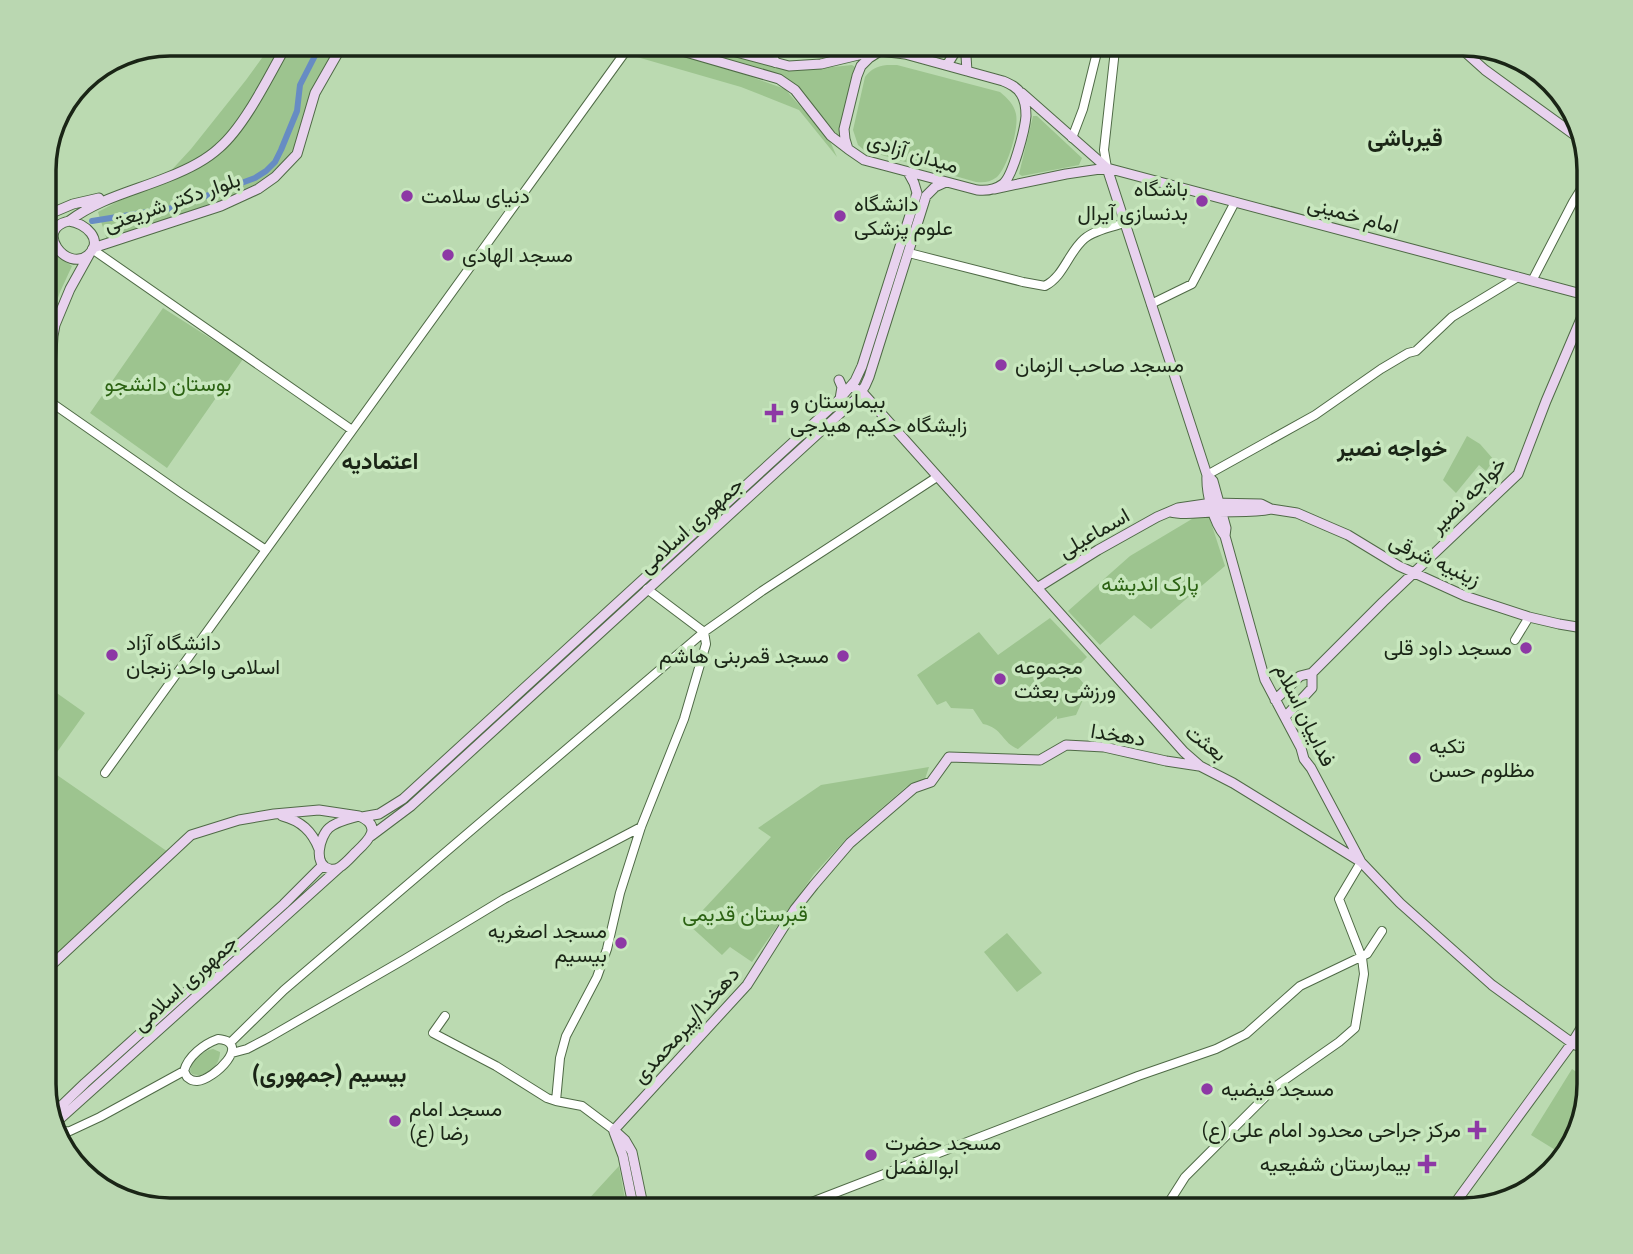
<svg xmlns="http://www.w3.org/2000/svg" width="1633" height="1254" viewBox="0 0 1633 1254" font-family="Ubuntu,Vazirmatn,sans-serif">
<rect width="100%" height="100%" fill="#bbdab1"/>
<path fill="#9dc48f" d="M272,44H340L297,154L252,192L108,243L98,212L167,175L191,149L246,80Z
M668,44H693L794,71L852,65L855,67L840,127L841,139L798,87L782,76Z
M653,48L718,65L785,89L829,139L837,157L799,110L741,87L637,57Z
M887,65H897L1000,92C1007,98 1014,104 1016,114C1019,129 1008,166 997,177C990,182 984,183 976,182L864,150L858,145L853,130L865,77C871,69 877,66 887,65Z
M1033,116H1037L1082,158L1079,165L1022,176L1019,174Z
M52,252L72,266L60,292L51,318L49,336V370L44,407V265L47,257Z
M163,308L243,359L167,468L90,413Z
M1467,436L1480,444L1494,460L1486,471L1479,465L1456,493L1443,480Z
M1207,510L1225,566L1151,629L1134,615L1100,645L1068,611L1130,556Z
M1050,618L1087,657L1073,671L1084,684L1080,689L1086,693L1076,715L1057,719V716L1018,749C1002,743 1003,728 983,724L973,709L951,708L946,701L937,705L917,675L979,632L998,655Z
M44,684L85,713L55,755L44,747Z
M44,766L171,854L44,965Z
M929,767L925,779L906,787L847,838L814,874L752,962L730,947L722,955L689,925L771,837L758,828L821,785Z
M1007,933L1042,973L1017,992L984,952Z
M213,1049L220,1052C220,1066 206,1079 192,1074L190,1071C192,1060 202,1051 213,1049Z
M1572,1069L1589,1080V1084L1565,1156L1531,1135Z
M619,1166L627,1210H591L585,1203Z"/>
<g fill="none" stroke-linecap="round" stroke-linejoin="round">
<path stroke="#678cc3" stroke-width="6" d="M92,221L173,208L255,178L266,171L275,162L281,150L297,111L300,85L321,44
M44,291L54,261"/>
<defs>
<path id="tertiary" d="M768,44L776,63
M1072,138L1083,109L1099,44
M1107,168L1104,150L1115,50L1117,44
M92,249L352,430
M909,253L1023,282L1045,286C1064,276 1068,253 1084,239C1094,230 1112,227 1125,223
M1532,281L1573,202L1589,176
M1151,304L1192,284L1235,202
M49,401L181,493L266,550
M1207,475L1315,415L1381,369L1408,353L1416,351L1452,317L1518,277
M647,589L704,632
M1515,640L1529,617
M105,773L631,44
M445,1016L433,1033L496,1066L547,1098L556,1101L582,1106L614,1130
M218,1039C253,1042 214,1080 197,1081C192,1081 191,1080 187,1077L184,1071C188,1056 204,1044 218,1039Z
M231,1042L284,990L366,920L704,632L762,591L937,477
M232,1053L247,1049L268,1038L405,959L504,899L641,827
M556,1101L560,1058L566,1036L597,977L607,949L620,893L641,827L684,719L706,644L704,632
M55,1132L70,1131L100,1117L184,1071
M791,1210L1138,1076L1216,1049L1246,1034L1300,986L1367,954L1382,931
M1164,1210L1185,1177L1276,1086L1339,1042L1355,1028L1364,974L1362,958L1339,899L1361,862"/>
<path id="secondary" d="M658,44L779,79L795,90L831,136L848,149
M706,44L789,66L821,64L875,51
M1456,44L1485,70L1583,141
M880,51L905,54L1003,81C1010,84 1017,87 1021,94C1025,100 1026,109 1026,116C1025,129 1013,176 1003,184C995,190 986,191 977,190L864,160L848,149L845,139L844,129L857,76L861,66L869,58Z
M947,65L955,52L957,44
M967,71L966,56L969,44
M1022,93L1107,168
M1107,168L1207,475C1206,492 1213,522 1225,536L1265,680L1301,748L1304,759L1311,768L1360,860
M994,189L1066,174L1107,168L1589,296
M54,212L73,204L99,198
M69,221C100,198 134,191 168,177C186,170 205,161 219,148C245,126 270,74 287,44
M69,221C85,223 105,240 88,255C67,273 33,229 69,221Z
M93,248L221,206L258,189L275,177L297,154L315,93L343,44
M44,256L53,238
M839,380L842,387L840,399
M851,386L862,392L1184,752L1200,766L1233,783L1361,862L1400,903L1492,985L1572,1043L1589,1052
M44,431L49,401L53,336L55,325L70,289L90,253
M1207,475L1213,481L1226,528L1225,536
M1170,512C1185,516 1200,512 1215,512C1234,511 1253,513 1271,509
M1037,588L1098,550L1157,517L1178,508L1212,503L1261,504L1271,509L1297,513L1327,526L1348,535L1399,566L1465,596L1529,617L1559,624L1589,629
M1312,673L1383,602L1518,474L1546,401L1589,300
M1275,700L1300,676L1312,673
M1285,717L1312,688V673
M282,816C301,821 312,831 319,849
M359,816C383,826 369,840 356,852C351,857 346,863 340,867C337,869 334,870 330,869C312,865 320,836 329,828C337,821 349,819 359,816Z
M362,817L379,814L403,799L836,403L855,381L862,366L917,193L914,183L908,172
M371,836L411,806L857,398L865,386L869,377L926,196L935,187L946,182
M44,972L191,835L239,820L274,814L319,810L359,816
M51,1119L57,1110L85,1083L284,904L323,865
M52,1122L61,1118L340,867
M614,1130L747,985L795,909L814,885L850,843L914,788L931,782L949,757L1040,760L1066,745L1104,747L1166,761L1199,766
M614,1130L625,1140L632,1152L644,1210
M614,1132L623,1156L634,1210
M1450,1210L1572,1043L1589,1015"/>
</defs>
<use href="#tertiary" stroke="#4f6a46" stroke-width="10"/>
<use href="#secondary" stroke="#4f6a46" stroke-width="11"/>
<use href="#tertiary" stroke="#fff" stroke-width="8"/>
<use href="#secondary" stroke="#e8d2ee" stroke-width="9"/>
</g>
<g fill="#8d38a5" stroke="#c8e7be" stroke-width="2.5">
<circle cx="407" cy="196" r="7"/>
<circle cx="1202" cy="201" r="7"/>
<circle cx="840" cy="216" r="7"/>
<circle cx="448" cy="255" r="7"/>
<circle cx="1001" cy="365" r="7"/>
<path d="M770.5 402.5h7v7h7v7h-7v7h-7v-7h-7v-7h7z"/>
<circle cx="1526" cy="648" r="7"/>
<circle cx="112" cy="655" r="7"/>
<circle cx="843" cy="656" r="7"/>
<circle cx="1000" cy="679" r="7"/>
<circle cx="1415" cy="758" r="7"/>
<circle cx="621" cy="943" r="7"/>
<circle cx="1207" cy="1089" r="7"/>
<circle cx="395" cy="1121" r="7"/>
<path d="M1473.5 1119.5h7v7h7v7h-7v7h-7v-7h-7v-7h7z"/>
<circle cx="871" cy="1155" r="7"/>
<path d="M1423.5 1153.5h7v7h7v7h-7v7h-7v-7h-7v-7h7z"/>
</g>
<g text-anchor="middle" stroke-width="7" stroke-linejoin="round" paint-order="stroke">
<g font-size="21" fill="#1a2516" stroke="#c8e7be">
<text transform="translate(913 153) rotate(17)" y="7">میدان آزادی</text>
<text transform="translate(172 202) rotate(-19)" y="7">بلوار دکتر شریعتی</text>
<text transform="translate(1353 215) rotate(15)" y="7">امام خمینی</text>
<text transform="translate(1468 495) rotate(-45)" y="7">خواجه نصیر</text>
<text transform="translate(691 525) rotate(-42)" y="7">جمهوری اسلامی</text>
<text transform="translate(1094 533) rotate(-30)" y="7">اسماعیلی</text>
<text transform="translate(1435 560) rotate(25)" y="7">زینبیه شرقی</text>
<text transform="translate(1305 715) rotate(64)" y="7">فداییان اسلام</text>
<text transform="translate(1118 735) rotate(9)" y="7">دهخدا</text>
<text transform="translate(1206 743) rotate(38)" y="7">بعثت</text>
<text transform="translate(185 983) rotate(-42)" y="7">جمهوری اسلامی</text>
<text transform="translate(686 1025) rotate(-48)" y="7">دهخدا/پیرمحمدی</text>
</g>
<g font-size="21" fill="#1a2516" stroke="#c8e7be" text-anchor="start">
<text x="1188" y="196" text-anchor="end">باشگاه<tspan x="1188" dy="24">بدنسازی آیرال</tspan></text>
<text x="421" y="203">دنیای سلامت</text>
<text x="854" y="211">دانشگاه<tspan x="854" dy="24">علوم پزشکی</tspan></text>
<text x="462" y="262">مسجد الهادی</text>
<text x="1015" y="372">مسجد صاحب الزمان</text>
<text x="790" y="408">بيمارستان و<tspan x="790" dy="24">زايشگاه حكيم هيدجی</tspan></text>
<text x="126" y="650">دانشگاه آزاد<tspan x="126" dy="24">اسلامی واحد زنجان</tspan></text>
<text x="1512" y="655" text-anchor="end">مسجد داود قلی</text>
<text x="829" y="663" text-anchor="end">مسجد قمربنی هاشم</text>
<text x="1014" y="674">مجموعه<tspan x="1014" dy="24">ورزشی بعثت</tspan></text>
<text x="1429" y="753">تکیه<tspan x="1429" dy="24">مظلوم حسن</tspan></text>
<text x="607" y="938" text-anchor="end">مسجد اصغریه<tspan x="607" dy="24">بیسیم</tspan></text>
<text x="1221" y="1096">مسجد فیضیه</text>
<text x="409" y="1116">مسجد امام<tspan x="409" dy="24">رضا (ع)</tspan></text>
<text x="1461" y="1137" text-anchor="end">مرکز جراحی محدود امام علی (ع)</text>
<text x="885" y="1150">مسجد حضرت<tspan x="885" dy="24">ابوالفضل</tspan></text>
<text x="1411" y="1171" text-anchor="end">بیمارستان شفیعیه</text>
</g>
<g font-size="21" fill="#2b6212" stroke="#c8e7be">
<text x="168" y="391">بوستان دانشجو</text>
<text x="1150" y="591">پارک اندیشه</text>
<text x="745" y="921">قبرستان قدیمى</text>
</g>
<g font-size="23" font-weight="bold" fill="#1a2516" stroke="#c8e7be">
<text x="1405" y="146">قیرباشی</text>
<text x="1392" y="456">خواجه نصیر</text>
<text x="380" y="469">اعتمادیه</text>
<text x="329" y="1082">(بیسیم (جمهوری</text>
</g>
</g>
<path d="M0 0H1633V1254H0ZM170 56H1463A114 114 0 0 1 1577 170V1084A114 114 0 0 1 1463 1198H170A114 114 0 0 1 56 1084V170A114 114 0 0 1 170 56Z" fill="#bad7b1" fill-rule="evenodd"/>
<path fill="none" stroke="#1a2516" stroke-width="3.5" d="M170 56H1463A114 114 0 0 1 1577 170V1084A114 114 0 0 1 1463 1198H170A114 114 0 0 1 56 1084V170A114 114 0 0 1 170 56Z"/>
</svg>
